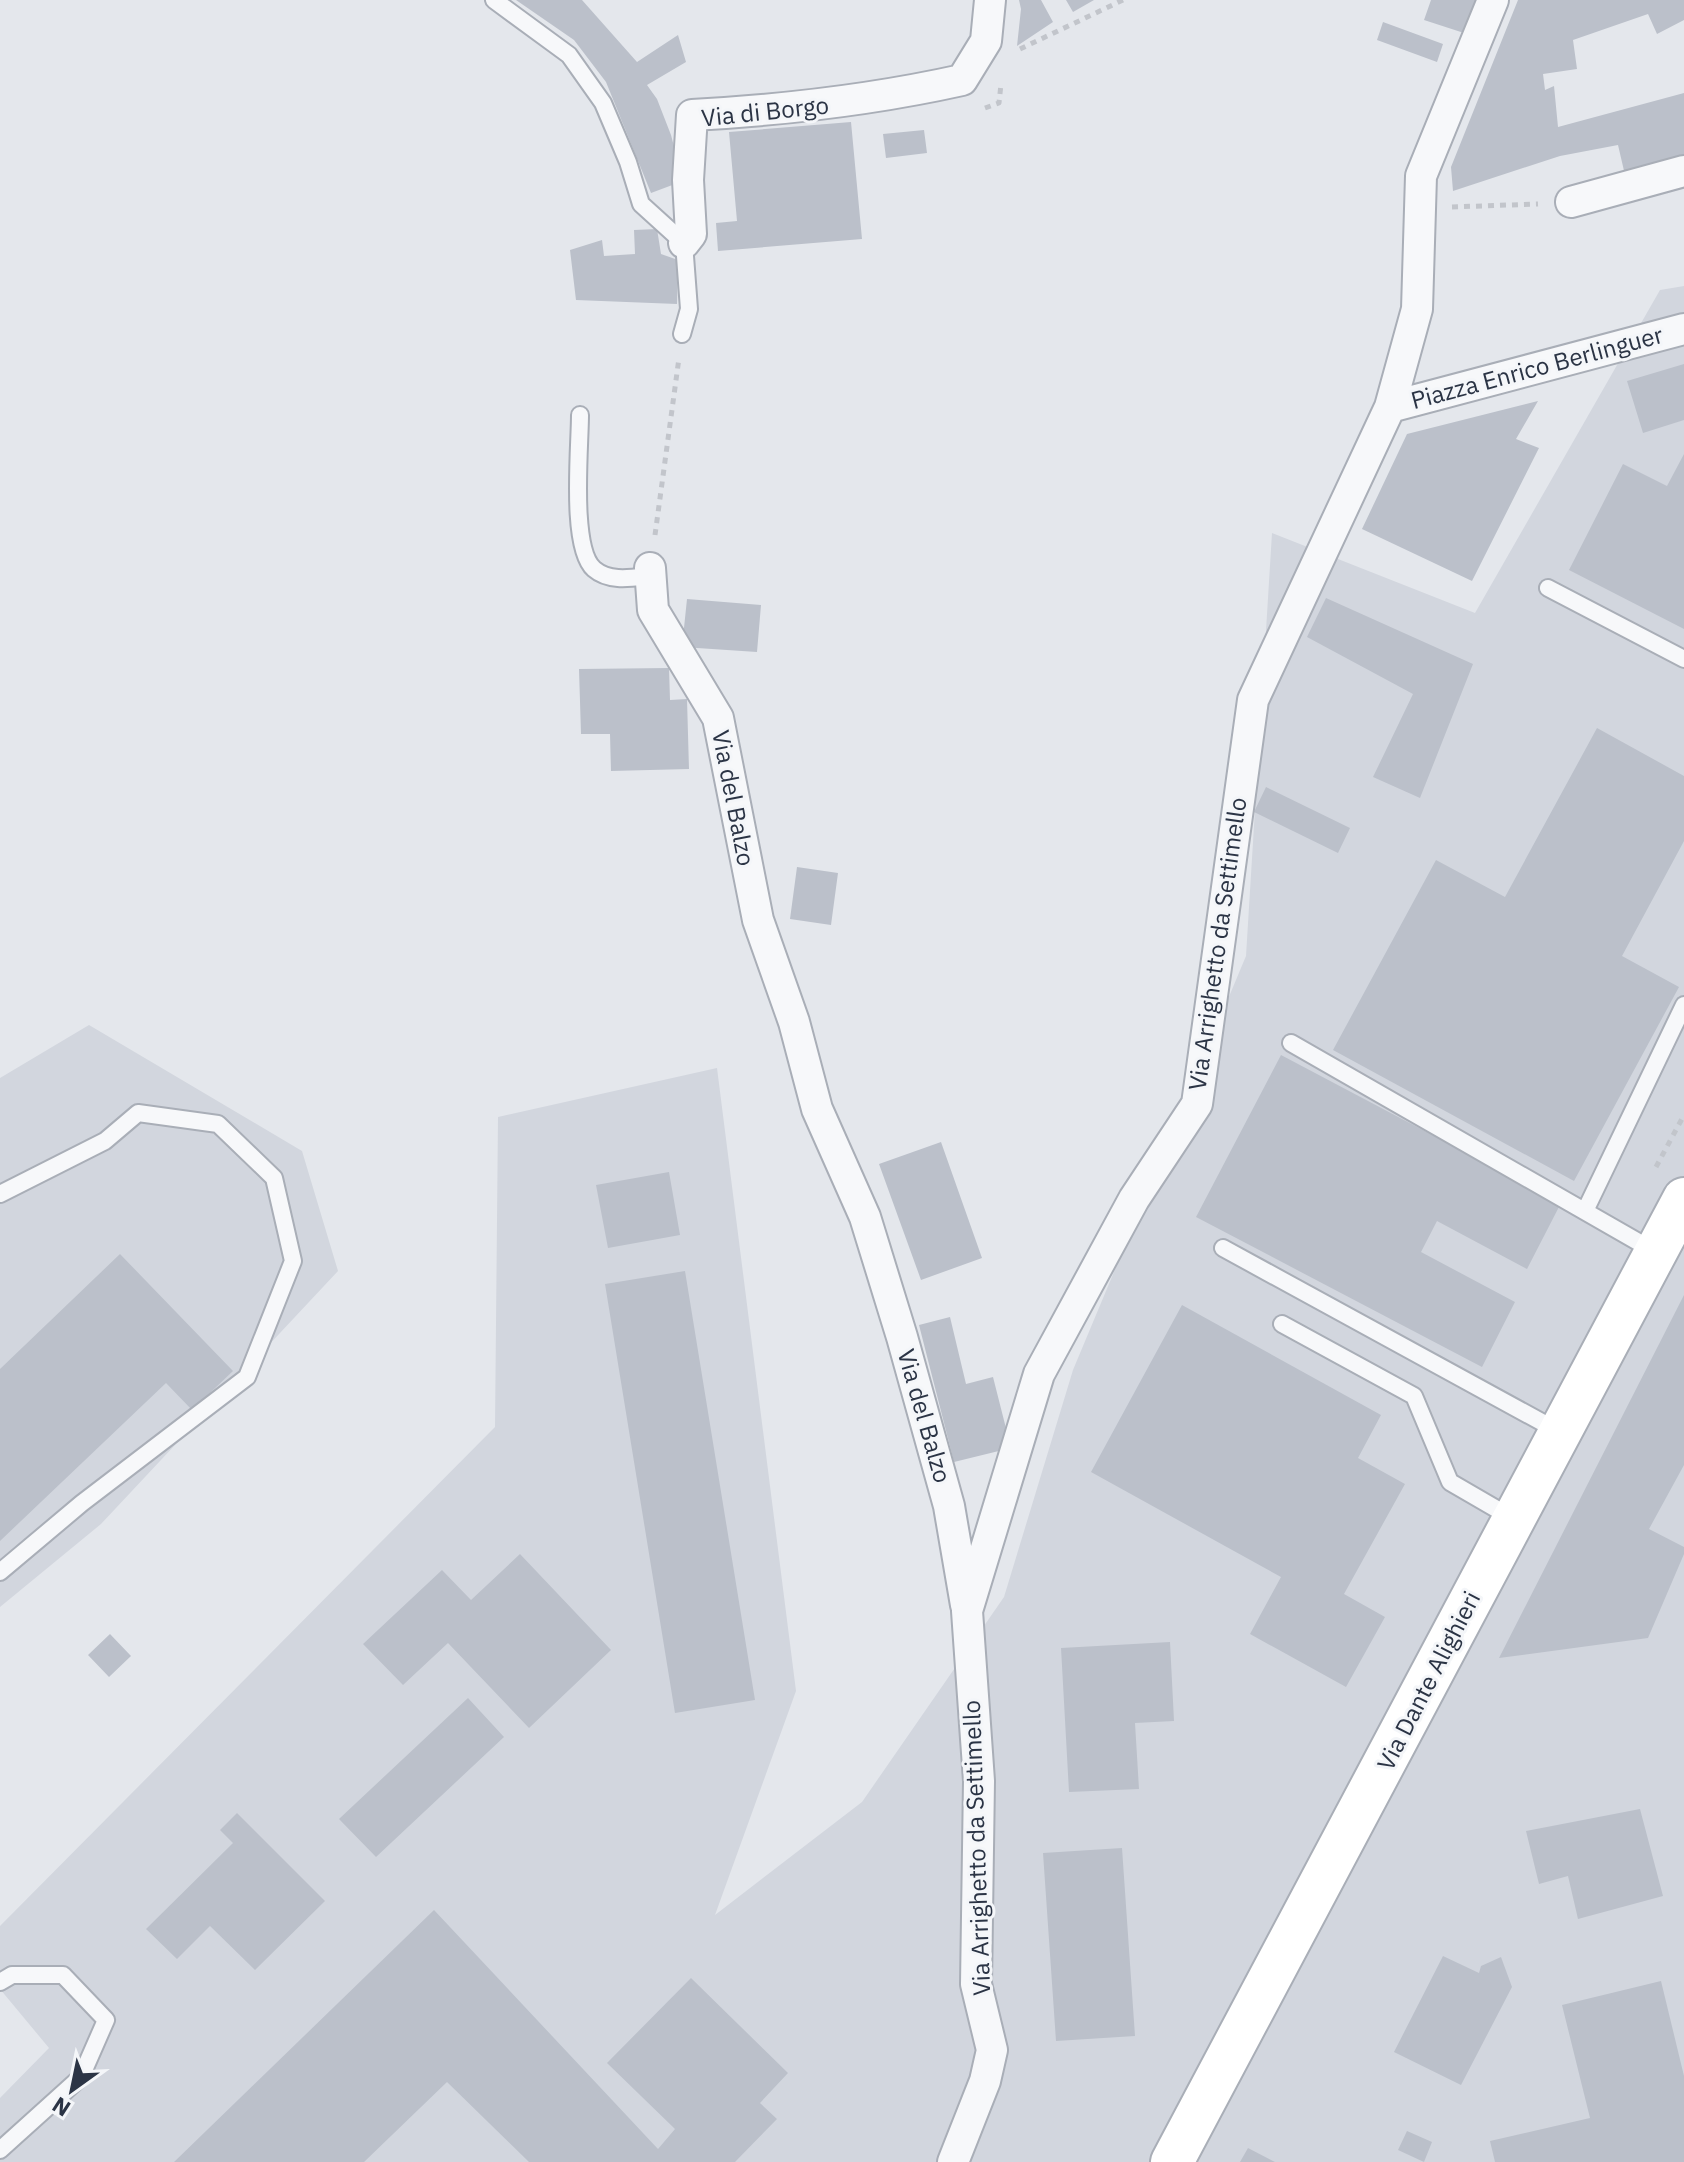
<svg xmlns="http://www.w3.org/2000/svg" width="1684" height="2162" viewBox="0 0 1684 2162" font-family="'IBM Plex Sans',sans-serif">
<rect width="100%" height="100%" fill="#e4e7ec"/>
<path fill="#d2d6de" d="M1684,286V2162H0V2098L49,2048L0,1989V1926L495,1427L498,1117L717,1068L796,1691L715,1915L862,1802L1004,1597L1073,1370L1246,956L1272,533L1475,613L1660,290Z
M89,1025L302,1151L338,1271L101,1524L0,1607V1078Z"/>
<path fill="#bbc0ca" d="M516,0H582L637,62L678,35L686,62L647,85L657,99L671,135L683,181L651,193L606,82L574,40Z
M1019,0H1041L1053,22L1017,46L1021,9Z
M1066,0H1094L1073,12Z
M1431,0H1476L1464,33L1424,20Z
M1518,0H1684V20L1657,34L1648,14L1573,40L1577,69L1543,74L1545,90L1554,86L1558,127L1684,93V157L1625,175L1618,145L1560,156L1453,191L1451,167Z
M1383,22L1443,44L1437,62L1377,40Z
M851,122L862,239L718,251L716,223L737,221L729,132Z
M924,130L927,153L886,158L883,134Z
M657,229L661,254L678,260L677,304L576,300L570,250L602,240L604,256L635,254L634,230Z
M1684,364V420L1643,433L1627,381Z
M1538,401L1516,439L1539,448L1472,581L1362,529L1407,434Z
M1684,454V629L1569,570L1623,464L1667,486Z
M1326,598L1473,664L1420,798L1373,777L1413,694L1307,637Z
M687,599L761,605L757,652L682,647Z
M669,668L670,700L687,699L689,769L611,771L610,734H581L579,669Z
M1597,728L1684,776V841L1622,956L1679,987L1574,1181L1333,1050L1436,860L1505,897Z
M1266,787L1350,828L1338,853L1254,812Z
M797,867L838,873L831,925L790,919Z
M1281,1055L1561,1203L1527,1269L1437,1221L1421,1252L1515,1302L1482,1367L1196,1217Z
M941,1142L982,1258L921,1280L879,1164Z
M669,1172L680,1235L608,1248L596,1185Z
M120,1254L233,1371L192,1410L166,1383L0,1541V1369Z
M685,1271L755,1700L675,1713L605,1284Z
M1684,1295V1465L1649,1529L1684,1547V1554L1648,1638L1499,1658Z
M1182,1305L1381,1415L1358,1458L1405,1484L1344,1594L1385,1617L1346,1687L1250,1634L1281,1577L1091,1472Z
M950,1317L966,1384L993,1377L1011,1448L954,1462L919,1325Z
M520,1554L611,1650L529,1728L448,1643L403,1685L363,1644L442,1570L471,1600Z
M110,1634L131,1656L109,1677L88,1655Z
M1170,1642L1174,1721L1135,1723L1139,1789L1069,1792L1061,1648Z
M468,1698L504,1737L376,1857L339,1819Z
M1640,1809L1663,1896L1578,1919L1568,1876L1539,1884L1526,1831Z
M237,1813L325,1901L255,1970L210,1926L177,1959L146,1929L233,1843L220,1830Z
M1122,1848L1135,2036L1056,2041L1043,1853Z
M434,1910L658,2149L675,2129L607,2063L691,1978L788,2073L760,2103L777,2119L735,2162H529L447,2082L364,2162H174Z
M1443,1956L1479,1973L1481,1966L1501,1957L1512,1987L1461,2085L1394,2052Z
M1661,1981L1684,2076V2162H1495L1490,2141L1590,2118L1562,2005Z
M1407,2131L1432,2142L1424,2162L1398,2150Z
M1248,2148L1275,2162H1240Z"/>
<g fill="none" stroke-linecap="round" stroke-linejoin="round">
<defs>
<path id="lane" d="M494,0L569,55L603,103L628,162L641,204L684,243L689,309L682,334
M580,415C580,447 570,548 594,569C609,582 631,578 649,576
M1548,588L1684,659
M1291,1043L1654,1251
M0,1194L105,1141L138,1113L218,1124L274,1178L293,1261L247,1377L82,1503L0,1572
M1585,1211L1684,1005
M1223,1248L1558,1431
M1282,1324L1414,1396L1450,1482L1512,1518
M0,1982L12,1975H63L106,2020L81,2077L0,2150"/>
<path id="street" d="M1571,202L1684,171
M684,243L691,234L688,180L692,115C784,110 872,100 962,80L986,41L990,0
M1390,407L1684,329
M650,568L653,610L718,718L758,920L794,1022L817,1109L865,1217L902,1337L949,1506L966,1605
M953,2162L985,2081L992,2050L976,1984L979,1781L967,1611L1039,1374L1134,1199L1197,1104L1253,700L1390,407L1417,309L1421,176L1493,0"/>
<path id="secondary" d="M1172,2162L1684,1199"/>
</defs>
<use href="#lane" stroke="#a9aeb7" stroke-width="20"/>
<use href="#street" stroke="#a9aeb7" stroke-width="34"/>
<use href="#secondary" stroke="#a9aeb7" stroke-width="46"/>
<path stroke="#c2c5cb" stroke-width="5" stroke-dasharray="6 6" stroke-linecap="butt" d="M1020,49L1123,0
M985,108L999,103L1001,84
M1452,207L1538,204
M655,535L679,358
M1656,1167L1684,1115"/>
<use href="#lane" stroke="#f7f8fa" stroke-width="16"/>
<use href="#street" stroke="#f7f8fa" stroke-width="30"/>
<use href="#secondary" stroke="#fff" stroke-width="42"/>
</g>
<g text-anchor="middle" stroke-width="6" stroke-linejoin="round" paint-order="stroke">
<g font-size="24" fill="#2b3445" stroke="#f4f6f9">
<text transform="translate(765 112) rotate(-6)" y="8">Via di Borgo</text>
<text transform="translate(1537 368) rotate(-15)" y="8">Piazza Enrico Berlinguer</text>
<text transform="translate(733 798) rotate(79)" y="8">Via del Balzo</text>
<text transform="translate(1218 944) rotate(-82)" y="8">Via Arrighetto da Settimello</text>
<text transform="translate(924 1416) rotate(74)" y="8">Via del Balzo</text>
<text transform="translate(1429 1681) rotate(-63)" y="8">Via Dante Alighieri</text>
<text transform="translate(977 1848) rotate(-92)" y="8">Via Arrighetto da Settimello</text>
</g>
</g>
<g transform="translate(72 2090) rotate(213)" stroke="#f4f6f9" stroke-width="6" paint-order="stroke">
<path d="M0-6L14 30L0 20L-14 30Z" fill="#2b3445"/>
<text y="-12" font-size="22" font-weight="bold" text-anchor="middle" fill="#2b3445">N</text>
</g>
</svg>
